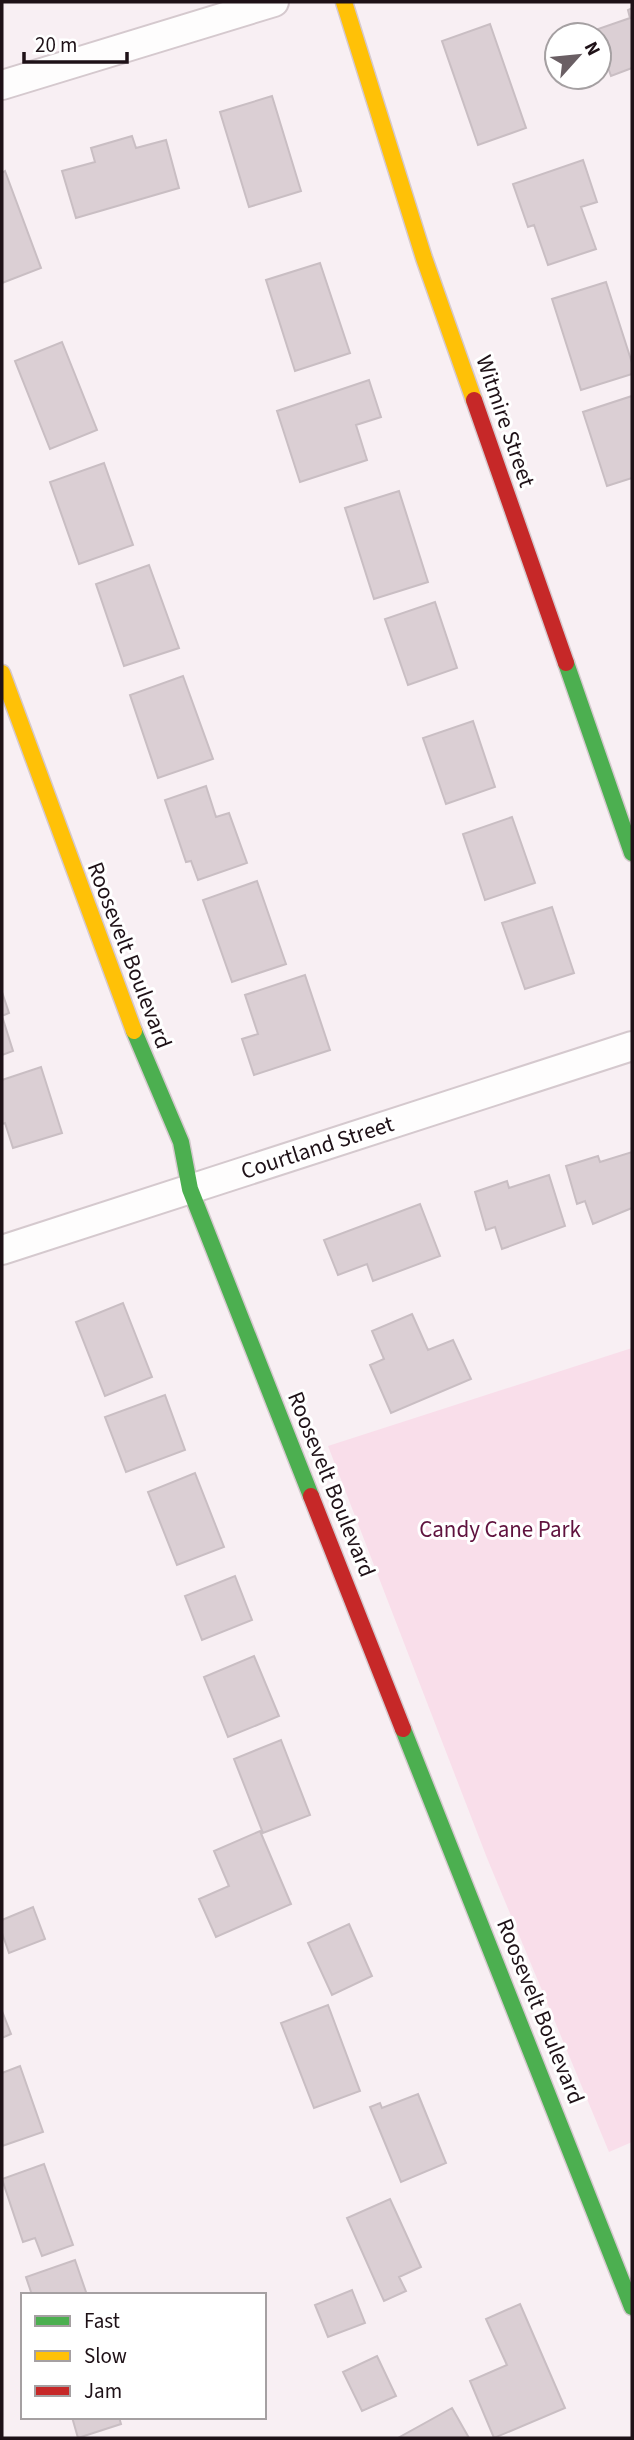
<svg xmlns="http://www.w3.org/2000/svg" width="634" height="2440" viewBox="0 0 634 2440" font-family="'Source Sans 3',sans-serif">
<rect width="100%" height="100%" fill="#f8eff3"/>
<path fill="#f9deea" d="M632,1348V2142L609,2152L487,1858L328,1446Z"/>
<path fill="#dbcfd4" stroke="#c9bec3" stroke-width="2" d="M632,8V68L611,76L595,30L630,18L628,10Z
M490,24L526,128L478,145L442,41Z
M272,96L301,191L249,207L220,112Z
M132,136L136,148L166,140L179,188L76,218L62,171L95,162L91,148Z
M583,160L597,202L581,207L596,249L548,265L534,225L528,227L513,184Z
M5,171L41,268L2,283V173Z
M320,263L350,353L295,371L266,280Z
M606,282L632,363V374L581,390L552,299Z
M62,342L97,430L50,449L15,361Z
M369,380L381,417L356,425L367,460L300,482L277,411Z
M632,396V478L607,486L583,412Z
M104,463L133,545L79,564L50,482Z
M399,491L428,582L374,599L345,508Z
M149,565L179,648L124,666L96,584Z
M435,602L457,668L408,685L385,619Z
M183,676L213,759L158,778L130,695Z
M473,721L495,787L446,804L423,738Z
M206,786L216,817L229,813L247,863L198,880L191,861L186,862L165,800Z
M512,817L535,883L485,900L463,834Z
M257,881L286,964L232,982L203,900Z
M552,907L574,973L525,989L502,923Z
M305,975L330,1050L254,1075L242,1039L258,1034L245,995Z
M2,992L9,1013L2,1016Z
M2,1016L13,1051L2,1055Z
M41,1067L62,1133L13,1148L5,1123L2,1124V1080Z
M632,1152V1208L593,1224L585,1201L577,1204L566,1166L598,1156L600,1162Z
M549,1175L565,1226L502,1249L495,1227L486,1230L475,1192L507,1181L509,1188Z
M420,1204L440,1256L373,1281L367,1264L338,1275L324,1240Z
M123,1303L152,1377L105,1396L76,1322Z
M412,1314L428,1350L453,1340L471,1379L391,1413L370,1365L384,1359L372,1331Z
M165,1395L185,1450L126,1472L105,1417Z
M195,1473L224,1547L177,1565L148,1492Z
M235,1576L252,1620L202,1640L185,1596Z
M254,1656L279,1716L228,1737L204,1677Z
M281,1740L310,1815L263,1833L234,1759Z
M260,1831L291,1904L216,1937L199,1899L229,1886L214,1851Z
M33,1907L45,1939L9,1953L2,1933V1920Z
M349,1924L372,1976L332,1995L308,1943Z
M328,2005L360,2091L314,2108L281,2023Z
M2,2011L11,2034L2,2038Z
M20,2066L43,2132L2,2146V2073Z
M418,2094L446,2163L401,2182L370,2107L380,2103L382,2108Z
M44,2164L73,2245L42,2256L35,2238L23,2242L2,2179Z
M390,2199L421,2267L399,2277L406,2291L384,2301L347,2218Z
M75,2260L87,2295H32L26,2277Z
M352,2290L365,2323L328,2337L315,2305Z
M520,2304L565,2408L494,2438L470,2381L507,2365L486,2319Z
M377,2356L396,2396L362,2411L343,2372Z
M452,2408L469,2438H398Z
M72,2417H119L121,2424L78,2438Z"/>
<g fill="none" stroke-linecap="round" stroke-linejoin="round">
<defs>
<path id="street" d="M2,85L274,2
M2,1250L632,1046"/>
<path id="fast" d="M566,663L632,853
M134,1031L181,1142L190,1189L311,1496
M403,1729L632,2307"/>
<path id="slow" d="M344,2L424,258L474,400
M2,673L134,1031"/>
<path id="jam" d="M474,400L566,663
M311,1496L403,1729"/>
</defs>
<use href="#street" stroke="#d5c9ce" stroke-width="32"/>
<use href="#fast" stroke="#d5c9ce" stroke-width="19"/>
<use href="#slow" stroke="#d5c9ce" stroke-width="19"/>
<use href="#jam" stroke="#d5c9ce" stroke-width="19"/>
<use href="#street" stroke="#fefdfd" stroke-width="28"/>
<use href="#fast" stroke="#4caf50" stroke-width="16"/>
<use href="#slow" stroke="#ffc107" stroke-width="16"/>
<use href="#jam" stroke="#c62828" stroke-width="16"/>
</g>
<g text-anchor="middle" stroke-width="6" stroke-linejoin="round" paint-order="stroke">
<g font-size="23" fill="#1e1117" stroke="#fff">
<text transform="translate(506 421) rotate(71)" y="8">Witmire Street</text>
<text transform="translate(130 955) rotate(69)" y="8">Roosevelt Boulevard</text>
<text transform="translate(317 1147) rotate(-18)" y="8">Courtland Street</text>
<text transform="translate(332 1484) rotate(68)" y="8">Roosevelt Boulevard</text>
<text transform="translate(541 2011) rotate(68)" y="8">Roosevelt Boulevard</text>
</g>
<g font-size="23" fill="#5f123e" stroke="#fff">
<text x="500" y="1537">Candy Cane Park</text>
</g>
</g>
<rect width="634" height="2440" fill="none" stroke="#1e1117" stroke-width="7"/>
<rect x="21" y="2293" width="245" height="126" fill="#ffffff" stroke="#a5a0a2" stroke-width="2"/>
<rect x="35" y="2316" width="35" height="10" fill="#4caf50" stroke="#a5a0a2" stroke-width="2"/>
<text x="84" y="2328" font-size="21" fill="#1e1117">Fast</text>
<rect x="35" y="2351" width="35" height="10" fill="#ffc107" stroke="#a5a0a2" stroke-width="2"/>
<text x="84" y="2363" font-size="21" fill="#1e1117">Slow</text>
<rect x="35" y="2386" width="35" height="10" fill="#c62828" stroke="#a5a0a2" stroke-width="2"/>
<text x="84" y="2398" font-size="21" fill="#1e1117">Jam</text>
<g transform="translate(578 56) rotate(63)"><circle r="33" fill="#ffffff" stroke="#a5a0a2" stroke-width="2"/>
<path d="M0-5L12 26L0 18L-12 26Z" fill="#6a5f64"/>
<text y="-10" font-size="19" font-weight="bold" text-anchor="middle" fill="#1e1117">N</text>
</g>
<path d="M24 52v10h103v-10" fill="none" stroke="#1e1117" stroke-width="3.5"/>
<text x="35" y="52" font-size="21" fill="#1e1117" stroke="#ffffff" stroke-width="5" paint-order="stroke">20 m</text>
</svg>
